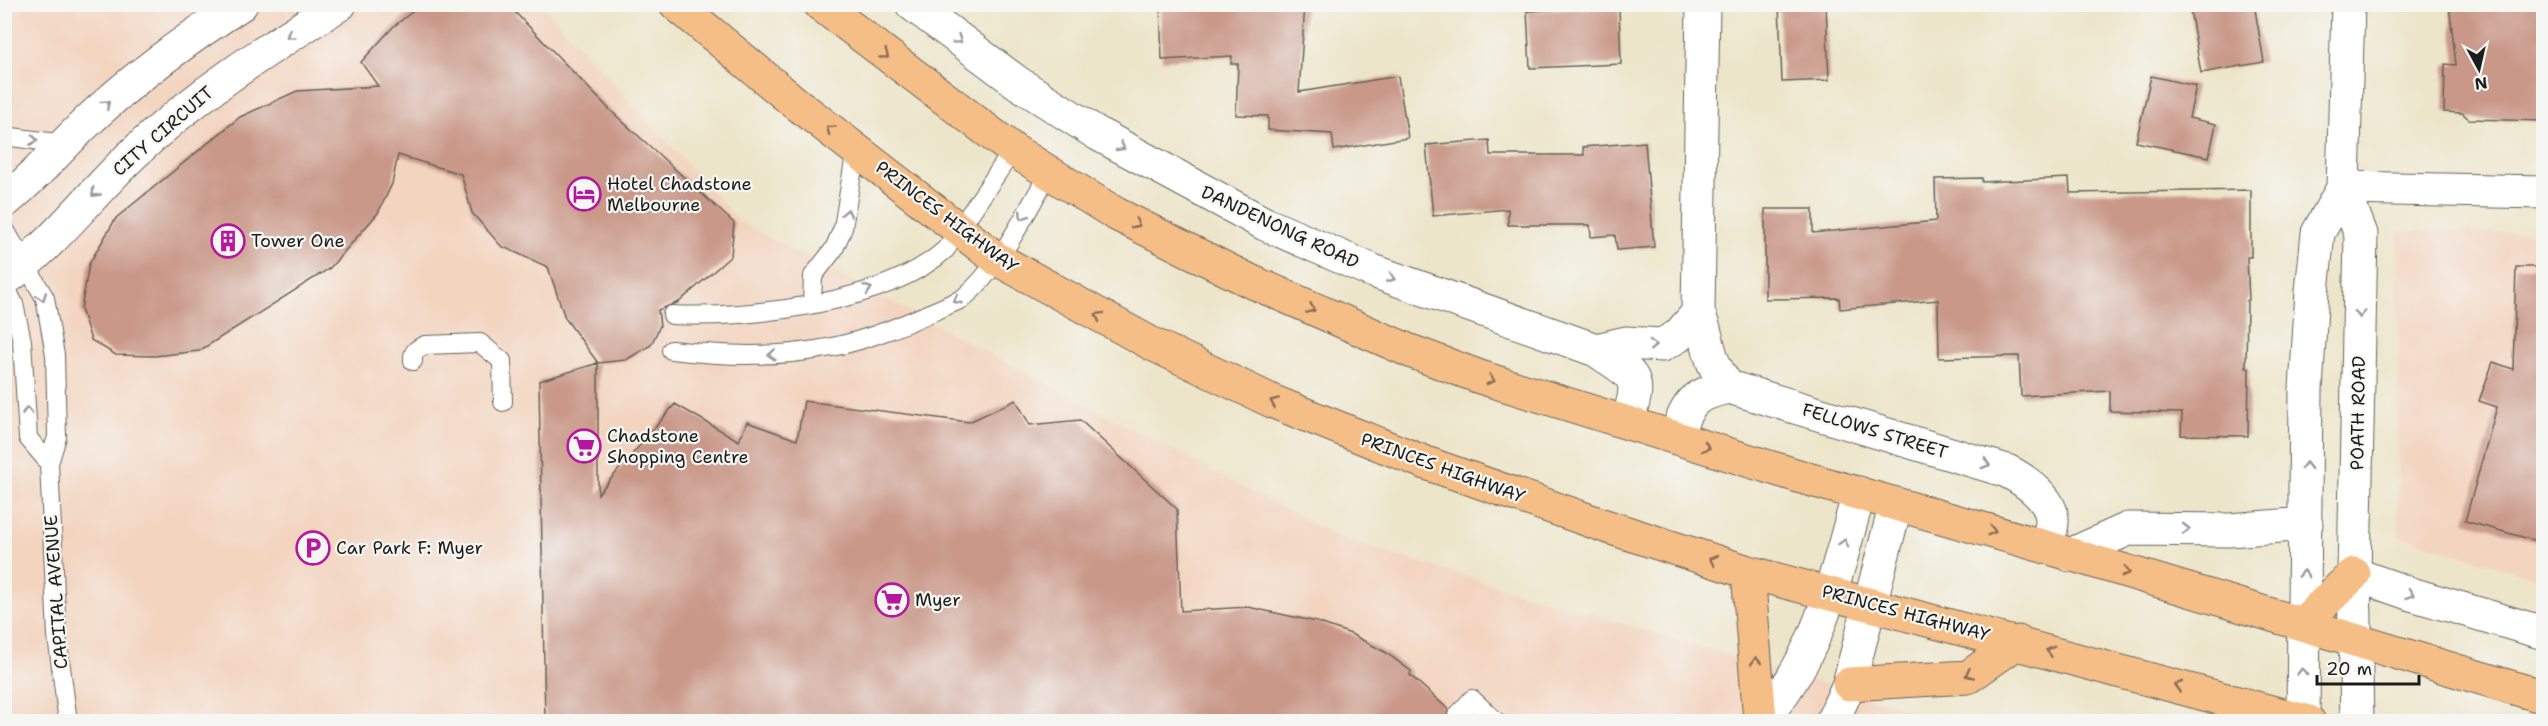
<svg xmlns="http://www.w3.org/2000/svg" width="2548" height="726" viewBox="0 0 2548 726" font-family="'Shantell Sans',sans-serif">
<rect width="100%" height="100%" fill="#f6f6f2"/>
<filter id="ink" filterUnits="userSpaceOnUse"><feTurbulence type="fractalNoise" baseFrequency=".0167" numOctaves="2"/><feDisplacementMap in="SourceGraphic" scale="12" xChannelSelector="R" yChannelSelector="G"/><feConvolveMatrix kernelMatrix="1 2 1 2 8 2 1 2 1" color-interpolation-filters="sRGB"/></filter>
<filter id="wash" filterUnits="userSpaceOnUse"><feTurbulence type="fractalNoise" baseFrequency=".008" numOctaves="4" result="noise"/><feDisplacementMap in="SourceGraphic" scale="24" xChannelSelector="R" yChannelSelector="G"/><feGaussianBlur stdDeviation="1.35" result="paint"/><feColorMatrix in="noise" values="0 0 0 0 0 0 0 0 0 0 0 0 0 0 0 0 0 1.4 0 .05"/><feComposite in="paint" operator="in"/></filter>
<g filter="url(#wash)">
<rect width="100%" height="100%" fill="#ede5c9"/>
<path fill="#f3d4bf" d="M25,4L542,5L740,222L1341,539L1948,721H5L4,20Z
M2398,231L2543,233V580L2398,535Z"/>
<g id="blocks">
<path fill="#c99888" d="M422,4H507L610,110L734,223L731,256L679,302L658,310L660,326L651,345L626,360L598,363L565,318L548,267L501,246L472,213L461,174L398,155L392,184L378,213L330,268L199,351L154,356L116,355L91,340L81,309L89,264L116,218L240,117L297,91L378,86L361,62L393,27Z
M1160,4H1305L1299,92L1398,76L1408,138L1334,150L1332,134L1268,130V116L1236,115L1238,64H1231L1232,56L1162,60Z
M1779,4H1826L1829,80L1782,82Z
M2189,4H2254L2264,62L2201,73Z
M2449,4H2544V121L2469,119L2462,113L2444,112L2445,64L2456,65Z
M1619,7L1621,64L1530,68L1527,11Z
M2151,76L2196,86L2189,118L2216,124L2209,157L2136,142Z
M1489,140L1490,155H1584L1583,147L1645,142L1654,247L1617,250L1615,235L1591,237L1590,225H1508V209L1433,216L1426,145Z
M1982,178V182L2069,178L2070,193L2251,190V257H2247L2249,300L2247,301L2246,368H2249L2248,436L2181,435L2182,413L2110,411V391L2021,396L2019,356L1939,358L1938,300L1840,309L1839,298L1765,299V209H1813V233L1936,221L1935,179Z
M2516,267H2544V543L2465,521L2497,407L2479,401L2493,362L2513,369Z
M598,363V494L675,404L739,441L747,422L797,440L804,401L969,422L1016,400L1030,425L1080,420L1177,509L1181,611L1248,607L1317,622L1351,634L1385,652L1411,671L1410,675L1448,709V722H545L539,381Z"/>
</g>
</g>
<g filter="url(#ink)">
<use href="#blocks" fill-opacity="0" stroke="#656259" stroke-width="1.5"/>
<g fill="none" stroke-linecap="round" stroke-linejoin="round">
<defs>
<path id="service" d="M4,136L64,144
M4,228L45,298L55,355L57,437L49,463L57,636L68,722
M4,283L14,304L22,341L28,438L49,463
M812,304L813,276L834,249L843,228L856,149
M672,315C750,319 887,303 946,249L1013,150
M671,350C725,356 779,358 832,347C877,338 920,317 962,299C1001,267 1024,215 1049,173
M413,361C412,352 416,349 425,345L480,343L502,361L503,402
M1457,716L1472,699L1497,722"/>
<path id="minor" d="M912,4L1018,83L1098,134L1265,224L1373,271L1596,350C1633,376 1644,373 1627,422
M1703,4L1698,313C1712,343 1704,358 1729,387L2007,471C2025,480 2054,500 2052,523C2051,531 2048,539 2046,547
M2343,188L2544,192
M4,202C39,174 67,139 101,109C144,70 192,36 241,4
M4,280C53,245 89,196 132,155C195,95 266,50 340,4
M1596,350L1626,343L1662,345L1678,336L1698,313
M1675,437C1689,403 1690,395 1729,387
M2354,574L2411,594L2544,633
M1759,722C1819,660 1836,573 1859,493
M1832,722L1849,684L1896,504"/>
<path id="tertiary" d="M2348,4L2343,188L2361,234L2354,574L2357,722
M2070,555L2128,529L2229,530L2306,524
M2303,722L2306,389L2312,291L2318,233L2343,188"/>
<path id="trunk" d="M676,4L793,101L997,259L1152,344L1274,402L1426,463L1605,526L1748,572L2309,722
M820,4L1013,150L1116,214L1248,280L1410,351L1480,377L1808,479L2046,547L2544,697
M1748,572L1760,720
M2302,624L2354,574
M1849,684L1968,677L2018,642"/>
</defs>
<use href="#service" stroke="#656259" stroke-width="20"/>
<use href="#minor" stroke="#656259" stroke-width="35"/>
<use href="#tertiary" stroke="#656259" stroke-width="35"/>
<use href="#trunk" stroke="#656259" stroke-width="35"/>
<use href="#service" stroke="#fff" stroke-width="18"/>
<use href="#minor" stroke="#fff" stroke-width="33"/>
<use href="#tertiary" stroke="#fff" stroke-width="33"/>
<use href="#trunk" stroke="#f6be87" stroke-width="33"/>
</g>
<defs><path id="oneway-chevron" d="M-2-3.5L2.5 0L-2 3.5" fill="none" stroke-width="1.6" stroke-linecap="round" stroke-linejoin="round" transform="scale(1.5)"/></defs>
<g stroke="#999">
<use href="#oneway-chevron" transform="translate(290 35) rotate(148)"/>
<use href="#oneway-chevron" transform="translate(958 40) rotate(35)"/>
<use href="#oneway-chevron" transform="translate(106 104) rotate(-41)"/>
<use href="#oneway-chevron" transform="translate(34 140) rotate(9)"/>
<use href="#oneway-chevron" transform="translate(1121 147) rotate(29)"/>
<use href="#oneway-chevron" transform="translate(95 193) rotate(134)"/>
<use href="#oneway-chevron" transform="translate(847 213) rotate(-78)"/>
<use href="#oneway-chevron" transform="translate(1023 216) rotate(121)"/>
<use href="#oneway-chevron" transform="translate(1391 278) rotate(21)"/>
<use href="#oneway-chevron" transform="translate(868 289) rotate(-19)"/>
<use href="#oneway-chevron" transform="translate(42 297) rotate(69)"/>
<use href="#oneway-chevron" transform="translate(957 300) rotate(152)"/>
<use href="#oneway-chevron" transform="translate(2360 314) rotate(91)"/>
<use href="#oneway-chevron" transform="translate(1653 345) rotate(-2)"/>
<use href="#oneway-chevron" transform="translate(772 355) rotate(175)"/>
<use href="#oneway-chevron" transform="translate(27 411) rotate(-93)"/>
<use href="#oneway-chevron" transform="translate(1986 464) rotate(17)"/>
<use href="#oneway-chevron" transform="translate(2306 466) rotate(-90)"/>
<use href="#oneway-chevron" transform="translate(2186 529)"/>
<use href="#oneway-chevron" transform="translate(1844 543) rotate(-74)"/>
<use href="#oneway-chevron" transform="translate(2304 574) rotate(-88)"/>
<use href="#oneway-chevron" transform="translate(2410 594) rotate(18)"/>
<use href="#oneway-chevron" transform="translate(2302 672) rotate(-90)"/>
</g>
<g stroke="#896d52">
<use href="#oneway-chevron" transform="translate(885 55) rotate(36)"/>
<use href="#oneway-chevron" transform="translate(830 129) rotate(-143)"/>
<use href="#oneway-chevron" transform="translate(1136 224) rotate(27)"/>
<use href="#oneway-chevron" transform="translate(1311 309) rotate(24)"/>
<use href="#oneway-chevron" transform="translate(1099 316) rotate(-151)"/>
<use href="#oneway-chevron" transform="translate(1491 380) rotate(17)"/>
<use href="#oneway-chevron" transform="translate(1274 402) rotate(-156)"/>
<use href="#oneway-chevron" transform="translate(1706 447) rotate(18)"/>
<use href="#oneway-chevron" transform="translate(1992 531) rotate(16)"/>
<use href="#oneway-chevron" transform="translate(1713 560) rotate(-162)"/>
<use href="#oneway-chevron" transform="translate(2126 572) rotate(17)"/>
<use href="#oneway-chevron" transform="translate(2050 651) rotate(-165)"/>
<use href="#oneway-chevron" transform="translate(1756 661) rotate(-94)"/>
<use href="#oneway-chevron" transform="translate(1969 674) rotate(156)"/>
<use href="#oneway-chevron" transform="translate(2178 686) rotate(-165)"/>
</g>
</g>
<defs>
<symbol id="hotel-ring" viewBox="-11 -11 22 22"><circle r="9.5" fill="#f6f6f2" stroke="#b5179e" stroke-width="1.5"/><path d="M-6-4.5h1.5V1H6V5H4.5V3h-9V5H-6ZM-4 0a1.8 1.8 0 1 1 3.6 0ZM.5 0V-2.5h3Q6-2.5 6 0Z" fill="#b5179e"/></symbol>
<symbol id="building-ring" viewBox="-11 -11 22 22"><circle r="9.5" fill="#f6f6f2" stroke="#b5179e" stroke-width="1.5"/><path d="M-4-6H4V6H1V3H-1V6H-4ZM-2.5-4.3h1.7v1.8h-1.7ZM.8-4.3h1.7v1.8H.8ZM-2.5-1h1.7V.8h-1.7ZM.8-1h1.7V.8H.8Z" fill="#b5179e"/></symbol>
<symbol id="supermarket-ring" viewBox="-11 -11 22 22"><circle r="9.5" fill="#f6f6f2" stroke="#b5179e" stroke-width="1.5"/><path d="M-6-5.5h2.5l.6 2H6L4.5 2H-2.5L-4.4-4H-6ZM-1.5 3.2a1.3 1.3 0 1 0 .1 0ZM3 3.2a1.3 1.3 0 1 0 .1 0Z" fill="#b5179e"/></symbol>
<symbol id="parking-ring" viewBox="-11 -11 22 22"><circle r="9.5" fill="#f6f6f2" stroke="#b5179e" stroke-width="1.5"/><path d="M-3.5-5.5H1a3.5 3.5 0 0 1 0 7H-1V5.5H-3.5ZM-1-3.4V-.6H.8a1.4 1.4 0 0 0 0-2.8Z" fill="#b5179e"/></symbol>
</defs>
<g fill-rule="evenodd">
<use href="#hotel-ring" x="565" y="175" width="38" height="38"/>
<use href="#building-ring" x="209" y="222" width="38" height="38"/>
<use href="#supermarket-ring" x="565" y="427" width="38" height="38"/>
<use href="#parking-ring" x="294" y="529" width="38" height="38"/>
<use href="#supermarket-ring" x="873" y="581" width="38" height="38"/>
</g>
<g text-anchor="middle" stroke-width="4.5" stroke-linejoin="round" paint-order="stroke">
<g font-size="18" fill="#1c1c1c" stroke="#f6f6f2">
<text transform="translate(163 131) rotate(-41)" y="6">CITY CIRCUIT</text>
<text transform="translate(947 217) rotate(37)" y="6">PRINCES HIGHWAY</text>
<text transform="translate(1280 227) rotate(25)" y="6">DANDENONG ROAD</text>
<text transform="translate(2358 413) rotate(-89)" y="6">POATH ROAD</text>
<text transform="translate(1875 431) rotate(17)" y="6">FELLOWS STREET</text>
<text transform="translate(1443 468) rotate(20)" y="6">PRINCES HIGHWAY</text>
<text transform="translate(56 592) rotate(-94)" y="6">CAPITAL AVENUE</text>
<text transform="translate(1906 613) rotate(15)" y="6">PRINCES HIGHWAY</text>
</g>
<g font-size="18" fill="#1c1c1c" stroke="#f6f6f2" text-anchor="start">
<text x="607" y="190">Hotel Chadstone<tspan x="607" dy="21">Melbourne</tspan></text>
<text x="251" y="247">Tower One</text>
<text x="607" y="442">Chadstone<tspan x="607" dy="21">Shopping Centre</tspan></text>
<text x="336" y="554">Car Park F: Myer</text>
<text x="915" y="606">Myer</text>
</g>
</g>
<rect width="2548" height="726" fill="none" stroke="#f6f6f2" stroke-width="24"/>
<g transform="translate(2479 69) rotate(172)" stroke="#f6f6f2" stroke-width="4.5" paint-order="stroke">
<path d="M0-4.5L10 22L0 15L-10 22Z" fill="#1c1c1c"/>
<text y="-9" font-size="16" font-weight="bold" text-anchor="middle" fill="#1c1c1c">N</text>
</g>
<path d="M2317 675v9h102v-9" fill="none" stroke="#1c1c1c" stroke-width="3"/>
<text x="2326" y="675" font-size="18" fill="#1c1c1c" stroke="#f6f6f2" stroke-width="4.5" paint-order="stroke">20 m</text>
</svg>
